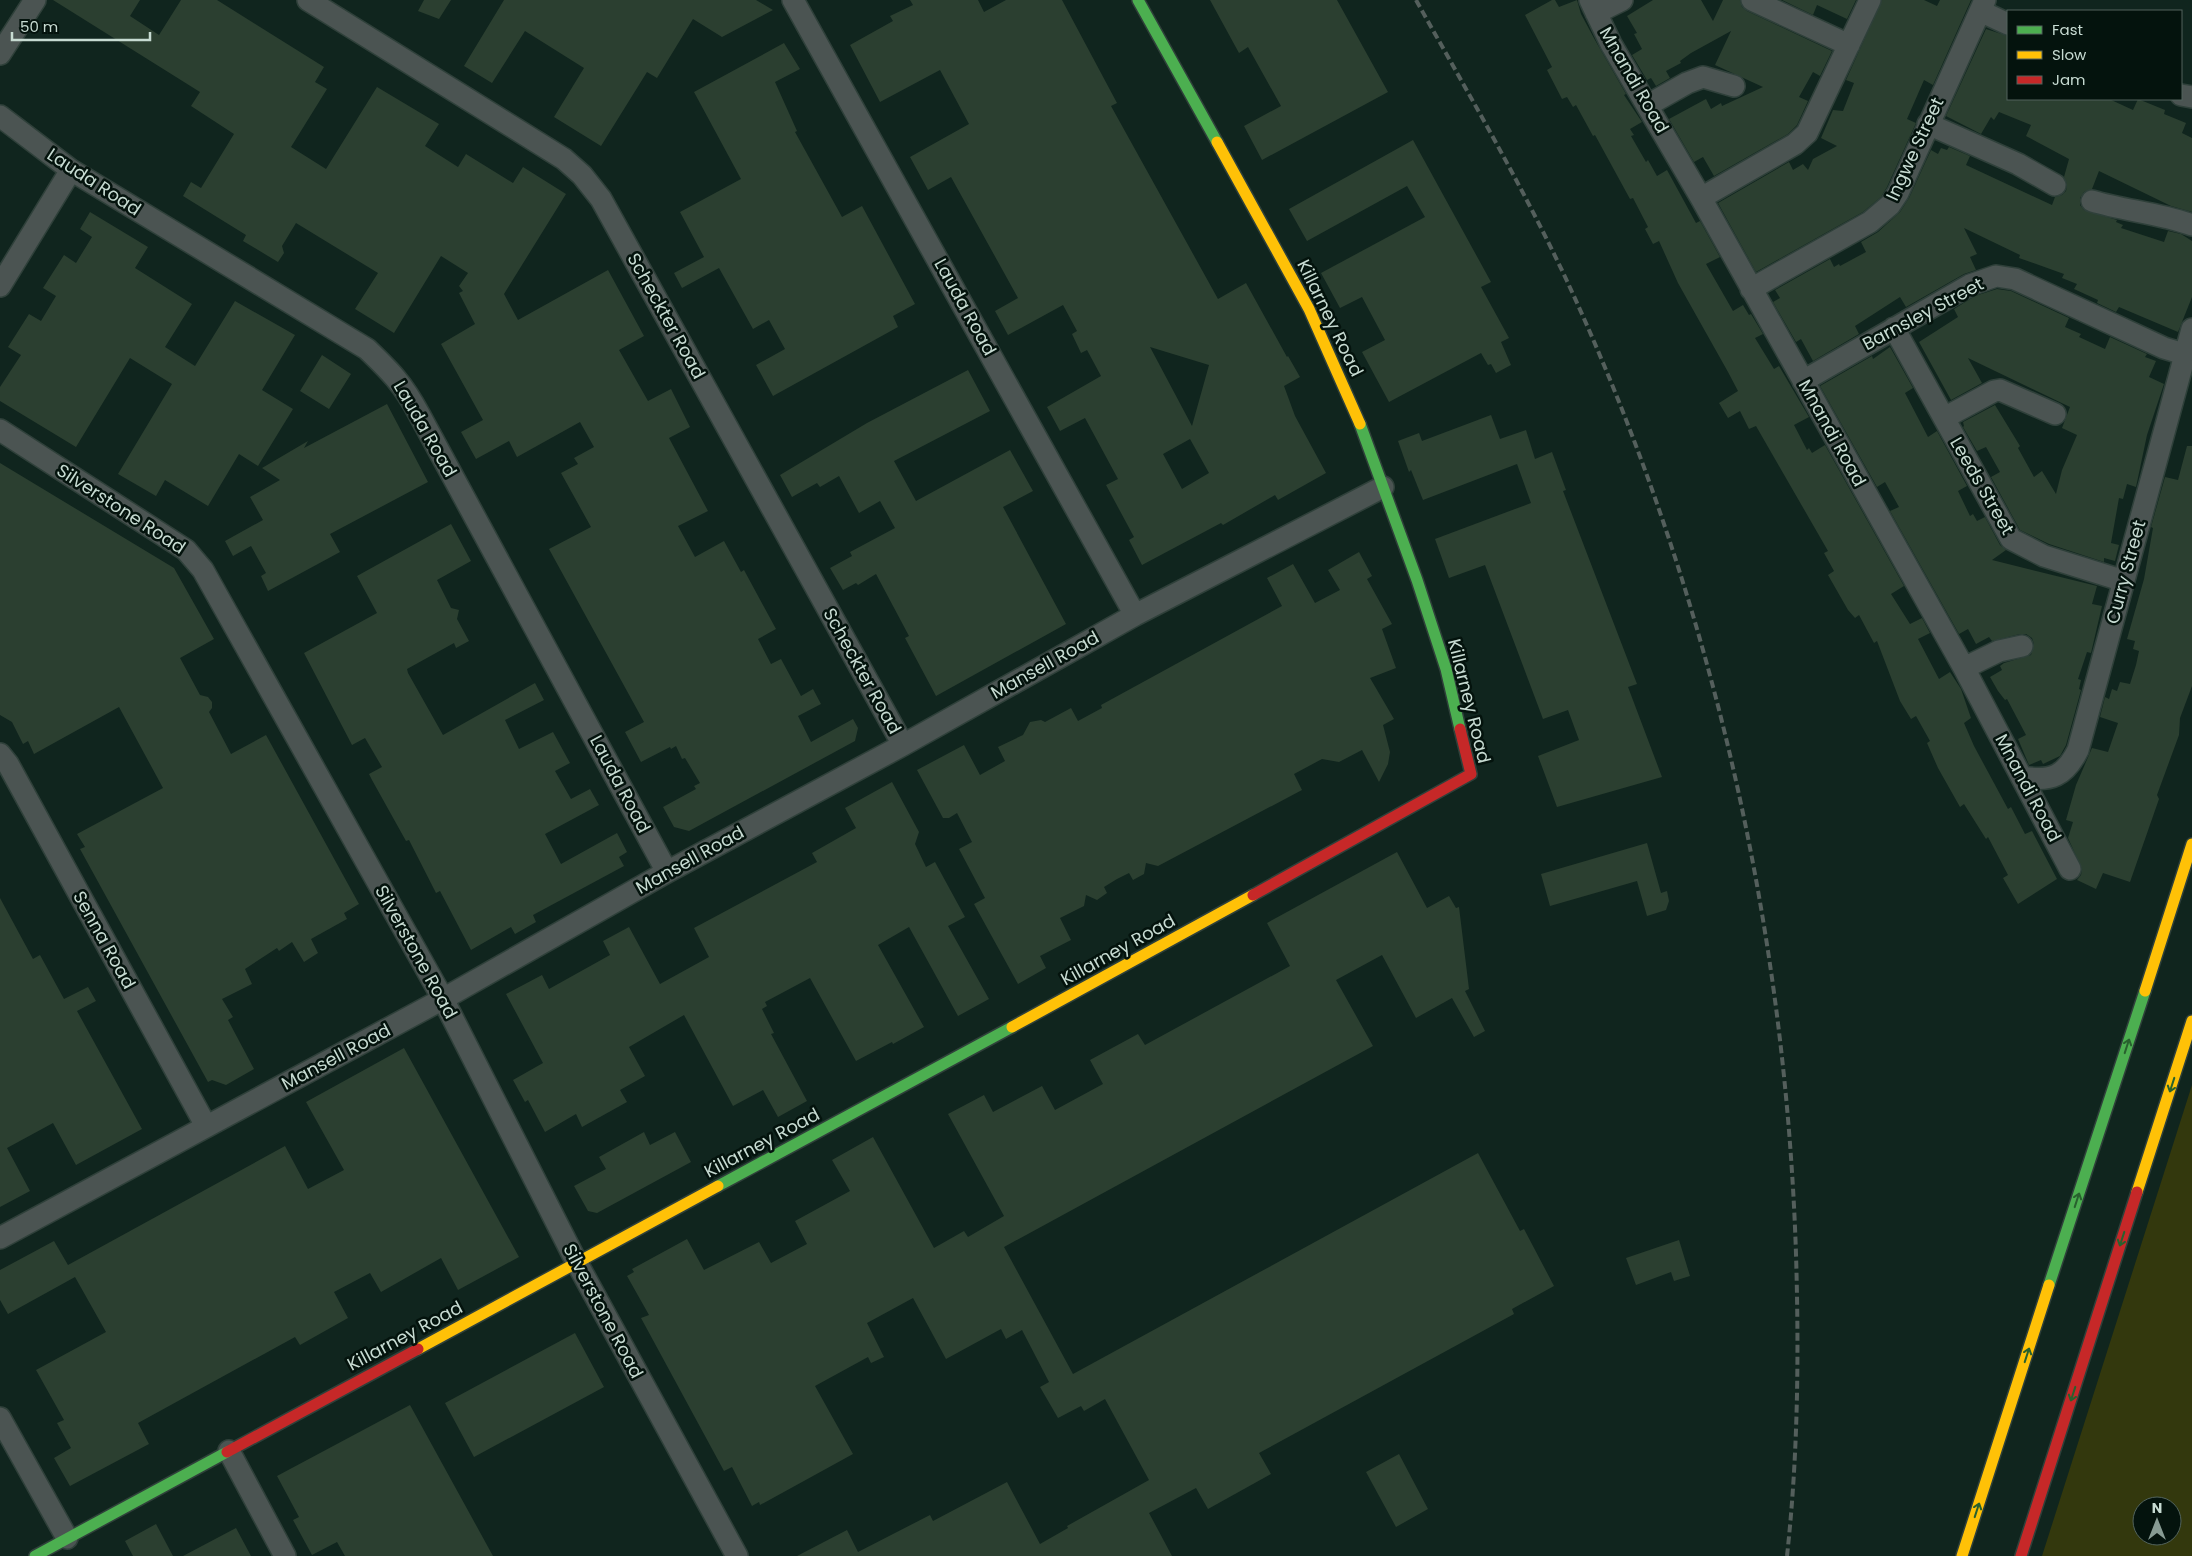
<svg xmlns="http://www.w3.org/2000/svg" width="2192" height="1556" viewBox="0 0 2192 1556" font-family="Poppins,sans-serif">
<rect width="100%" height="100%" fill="#10251e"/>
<path fill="#33380d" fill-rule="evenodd" d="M2192,1085V1556H2042ZM2142,1506H2172V1536H2142Z"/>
<path fill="#2b3f30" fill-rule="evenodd" d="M53,0H140L130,16L159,35L181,0H217L324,67L315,82L327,89L291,147L326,169L377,87L439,124L425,146L458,167L466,154L513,183L523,167L566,194L504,294L518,320L608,270L644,336L619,350L648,401L671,389L690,427L669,438L708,511L678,526L695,557L724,541L741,572L744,570L776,629L758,639L771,664L781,659L801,696L813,689L821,704L798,716L811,742L853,719L858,728L855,741L689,831L674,827L663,807L696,789L694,786L700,783L685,758L682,759L676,746L671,749L670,747L641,762L625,732L644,722L549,549L591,527L561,473L578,464L574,458L594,447L580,422L517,457L509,441L476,459L461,432L483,420L441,344L475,324L459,293L463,291L459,286L468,273L441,256L394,333L355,309L378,273L296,223L282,246L284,253L278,262L243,241L246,235L183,196L191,182L201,188L234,134L191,106L200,92Z
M424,0H451L439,19L418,11Z
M504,0H756L773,10L722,37L693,19L657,78L647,72L601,146L554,117L584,68L525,31L492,83L464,66Z
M910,0H978L984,12L1006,0H1062L1117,103L1111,106L1218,299L1246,283L1287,357L1288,356L1300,377L1284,386L1295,416L1326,473L1278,500L1275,495L1223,525L1221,523L1142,565L1129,540L1134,537L1106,485L1118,479L1085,418L1060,431L1047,407L1101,376L1087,350L1081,353L1072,334L1077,331L1063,305L1008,335L995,311L1018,298L951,177L928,190L910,157L969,124L940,70L880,102L850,45L893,21L890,16L913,5ZM1150,347L1209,365L1192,426ZM1190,439L1209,473L1182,489L1163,454Z
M1210,0H1337L1388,92L1262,160L1244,126L1281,106L1248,47L1239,53Z
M1552,0H1555L1559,7L1577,0L1581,14L1595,40L1626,94L1624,95L1642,122L1630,129L1634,135L1631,136L1646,162L1648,160L1657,176L1667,170L1696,223L1700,221L1720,257L1706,264L1733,311L1743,305L1749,315L1751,314L1763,334L1755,338L1774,369L1779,366L1809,417L1794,425L1807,450L1809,448L1812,453L1825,445L1904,586L1891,594L1910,624L1922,618L1930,633L1918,639L1939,679L1950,672L1961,689L1971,718L1964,723L1974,746L2008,809L2011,807L2025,834L2032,831L2057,879L2018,904L2003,878L2008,875L1988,837L1986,839L1964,804L1960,807L1938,768L1927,743L1930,741L1916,716L1911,719L1900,701L1877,641L1874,643L1859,615L1855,618L1848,610L1828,575L1834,571L1824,553L1828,551L1756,426L1749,429L1740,411L1728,418L1719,403L1738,391L1728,372L1678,283L1659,241L1653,244L1645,229L1648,227L1633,198L1630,199L1595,135L1593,136L1576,105L1573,107L1567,97L1562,99L1547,70L1552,67L1525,15Z
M1653,0H1701L1713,21L1723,0H1740L1742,7L1747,11L1832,51L1820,76L1813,72L1799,97L1808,101L1797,125L1788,134L1714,176L1703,157L1694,162L1669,119L1706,99L1711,109L1721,103L1722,106L1763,87L1715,65L1731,31L1691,53L1680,61L1681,63L1666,71L1670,78L1656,86L1651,78L1647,80L1632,55L1642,49L1634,34L1637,33L1627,16Z
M1782,0H1856L1847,19L1817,5L1813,15Z
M1882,0H1924L1937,6L1940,0H1971L1933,85L1924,80L1907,119L1916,123L1887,187L1881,197L1863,212L1756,272L1718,203L1789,162L1793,170L1803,164L1808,170L1813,159L1837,146L1821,138L1833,110L1843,111L1854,83L1846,80Z
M1986,29L2008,36V99H2109L2133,110L2138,99L2165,110L2164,114L2186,123L2182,133L2192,138V212L2171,206L2099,171L2092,189L2084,192L2080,198V205L2084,210L2117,220L2116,222L2123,225L2121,228L2164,242L2168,231L2181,234L2192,241V297L2178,332L2119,307L2116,312L2097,303L2098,300L2074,289L2077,284L2062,278L2064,274L2019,258L2020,255L1964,228L1977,254L1970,257L1976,270L1964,274L1906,307L1900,297L1855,326L1859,334L1813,361L1801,339L1796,342L1773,302L1780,298L1775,290L1830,259L1834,267L1839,264L1840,266L1866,252L1861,242L1878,232L1900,212L1909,198L1931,150L1938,154L1941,148L1947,150L1949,147L1970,156L1966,165L2052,205L2055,197L2062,195L2066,191L2067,184L2064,177L2069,159L2026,136L2031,125L1999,112L1994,120L1991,117L1981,134L1946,116Z
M784,43L800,69L775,82L797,131L795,132L842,217L862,206L915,304L893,316L898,327L773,396L756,365L785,349L769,320L753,329L719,268L682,288L674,273L704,257L680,212L741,179L694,92Z
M1413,140L1491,282L1481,287L1509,338L1501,342L1511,365L1496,373L1491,364L1488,365L1481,353L1389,402L1362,352L1385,340L1362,297L1340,308L1321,273L1425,217L1407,186L1307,241L1289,209Z
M90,212L148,247L135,268L192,304L165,347L195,366L235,301L295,335L262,390L293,409L258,466L239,454L208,506L165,480L156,496L118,474L172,384L130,358L76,447L0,401V387L21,355L8,347L29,314L41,321L56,296L43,288L64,255L76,263L92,237L80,229Z
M1997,289L2011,291L2069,318L2065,327L2081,334L2079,337L2105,349L2110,337L2147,354L2145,357L2156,361L2149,377L2164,384L2147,435L2136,487L2127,484L2123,499L2119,498L2111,543L2119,545L2115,561L2104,558V562L2049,544L2020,530L1991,477L2000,472L1986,447L1977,451L1963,427L1964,426L1963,422L1995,405L2020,446L2018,448L2034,477L2042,471L2056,494L2062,470L2077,435L2062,428L2070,407L1968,358L1982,383L1951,400L1919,342L1958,317L1954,309L1975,296Z
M1890,347L1913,388L1905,393L1928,437L1937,431L1967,486L1958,491L1970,516L1973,514L1977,521L1985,517L2000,545L2006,550L1992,560L2097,586L2092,604L2102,606L2091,653L2087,652L2078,679L2081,680L2079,689L2081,690L2066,745L2060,756L2043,764L2041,760L2029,765L2018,739L2026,735L2007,699L2005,700L1998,691L1990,677L2002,670L2000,666L2004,663L2031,655L2034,644L2032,638L2026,634H2020L1992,641L1989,637L1976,644L1968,629L1959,634L1890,511L1899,507L1885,482L1877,487L1820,386L1872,356L1873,359Z
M322,355L351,374L329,409L300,391Z
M968,370L990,411L894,461L916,501L1010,450L1033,491L1003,507L1066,624L936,696L905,638L909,636L876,574L858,585L856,583L843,590L830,568L852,556L850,552L895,528L880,501L859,513L839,476L820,487L817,483L792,497L780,475L867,423Z
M387,404L428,482L330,534L340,552L268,591L261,576L266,573L251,546L233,556L225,541L263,520L250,497L280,480L262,468L308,441L304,448Z
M1491,415L1500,439L1526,430L1535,459L1552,452L1566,490L1563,491L1637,684L1628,687L1662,777L1557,807L1538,756L1579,740L1568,710L1543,719L1485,565L1449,578L1435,539L1531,503L1517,464L1423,500L1411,470L1409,472L1398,441L1419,433L1422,441Z
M2187,446H2192V686L2180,718L2179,735L2157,795L2159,799L2130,882L2103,873L2096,889L2077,880L2081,875L2082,869L2068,838L2073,822L2066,820L2076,785L2092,748L2108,752L2118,723L2100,717L2105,697L2109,699L2112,689L2117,691L2120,682L2130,684L2136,665L2139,651L2133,649L2135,641L2127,639L2144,579L2153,528L2151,527L2165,477L2178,480Z
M0,463L174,568L214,639L180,658L200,695L208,697L212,702V708L209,712L231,754L266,735L359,904L344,913L347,919L311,939L318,953L304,962L292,942L279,951L277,948L245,969L252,984L222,999L233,1017L228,1020L254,1069L226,1085L212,1080L208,1082L80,849L85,847L77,834L163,788L119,707L34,754L28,741L23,744L12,722L0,715Z
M451,524L471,561L437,580L451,608L459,610L457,619L469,641L456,648L454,643L407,669L408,673L443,735L535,683L544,700L505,720L519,749L553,732L570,763L555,771L571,799L590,789L599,805L545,834L561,864L617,833L627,852L619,857L624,866L533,915L536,922L515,934L511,927L471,950L440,891L436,893L409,840L406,841L372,780L369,774L382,767L365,738L352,745L304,653L377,613L357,576Z
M1359,552L1372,576L1367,579L1392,624L1382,629L1396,668L1370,678L1394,719L1383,725L1390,752L1388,764L1379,782L1362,750L1339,762L1322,759L1294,774L1302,790L1158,866L1146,863L1144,874L1133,880L1129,873L1117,879L1104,887L1107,893L1097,900L1086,895L1084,906L1060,918L1071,940L1040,956L1046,968L1018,984L974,904L985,898L959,849L972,842L957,813L949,818H943L917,770L964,745L980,775L1005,761L998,747L1023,735L1030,722L1041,720L1045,722L1071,708L1078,721L1102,708L1101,705L1282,606L1267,578L1293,564L1315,603L1340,590L1328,570Z
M892,782L919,832L915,844L926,867L935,862L965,917L948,926L989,999L958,1016L909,927L878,945L924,1027L893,1044L892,1042L856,1061L810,978L765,1002L767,1006L762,1009L774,1033L771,1034L807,1101L778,1117L763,1090L733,1106L684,1015L629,1047L645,1076L620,1090L627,1102L582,1127L576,1114L545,1132L528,1100L525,1102L513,1080L543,1063L506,994L542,975L549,989L610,955L603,941L629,927L660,984L709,957L694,928L817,862L812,853L856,828L845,808Z
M1647,843L1661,893L1667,891L1669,901L1666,910L1647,916L1637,881L1550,906L1541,874Z
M1397,852L1427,908L1449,896L1456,908L1459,907L1469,989L1465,991L1485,1031L1474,1037L1452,998L1416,1018L1382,955L1336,980L1373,1046L1004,1247L1073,1374L1478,1153L1520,1231L1524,1229L1554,1286L1512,1309L1514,1314L1259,1453L1271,1474L1208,1509L1196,1488L1149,1513L1172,1556H797L847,1530L858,1552L930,1515L933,1521L1007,1482L1040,1544L1068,1528L1067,1526L1149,1480L1105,1399L1084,1411L1081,1406L1058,1418L1040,1387L1049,1382L1022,1330L1006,1339L1001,1329L946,1359L913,1298L867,1323L884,1357L871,1363L868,1357L815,1386L853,1454L760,1505L759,1502L752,1506L732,1467L724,1471L641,1318L649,1315L627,1276L634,1272L632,1269L687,1239L704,1270L759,1242L771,1263L807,1244L795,1221L850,1191L832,1160L873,1137L934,1248L964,1231L968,1237L1004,1216L948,1114L984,1095L993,1112L1042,1086L1055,1110L1103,1084L1090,1060L1138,1034L1145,1045L1290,966L1267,923Z
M0,898L33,959L40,955L64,999L88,987L96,1001L77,1011L142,1129L76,1165L53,1123L7,1148L30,1191L0,1207Z
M404,1048L519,1257L458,1290L441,1258L381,1292L370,1273L334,1292L348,1318L300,1345L295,1337L138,1423L149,1444L70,1486L54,1458L71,1448L57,1423L64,1420L36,1370L106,1332L75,1277L8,1314L0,1300V1270L54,1241L68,1265L285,1146L308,1189L344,1170L306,1102Z
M644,1132L650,1145L675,1132L691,1162L597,1213L588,1211L574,1186L606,1169L599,1157Z
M1679,1240L1690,1276L1674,1281L1671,1272L1636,1285L1626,1258Z
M575,1333L604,1387L474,1457L445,1403Z
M410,1405L493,1556H345L337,1542L312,1555L293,1520L299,1517L277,1476Z
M1399,1454L1428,1509L1396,1527L1366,1472Z
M156,1524L173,1556H133L125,1541Z
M236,1528L251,1556H183Z"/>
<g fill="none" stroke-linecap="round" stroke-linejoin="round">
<defs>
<path id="street" d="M308,0L564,159L582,175L601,199L903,745
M793,0L1135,615
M1590,0L1611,44L1701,198L1964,668L2070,869
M1752,0L1849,45
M1980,11L2008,24
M1596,13L1622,0
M0,54L35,0
M2181,95L2192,97
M1648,105L1687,83L1703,77L1734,86
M0,116L71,170L367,349C391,372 403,384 419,414L667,872
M1928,124L2018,164L2055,185
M1701,198L1795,144L1807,133L1870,0
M2092,201C2125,211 2160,213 2192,225
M0,286L71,170
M1751,289L1870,222L1890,205L1898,193L1985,0
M1894,328L2011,539L2044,556L2124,581
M1803,381L1970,285L1996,276L2015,279L2164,348L2184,354
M1944,418L1994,391L2000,390L2055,414
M0,430L186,550L203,570L443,999L577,1263L737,1556
M1964,668L1999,651L2022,646
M0,754L8,764L206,1126
M2023,777C2051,782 2065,776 2078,750L2192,329
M0,1238L443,999L667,872L903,745L1135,615L1383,487
M0,1418L67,1538
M229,1451L285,1556"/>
<path id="fast" d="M1138,0L1217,142
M1360,424L1417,580L1446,669L1460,729
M718,1186L1012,1027
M2049,1285L2145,991
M35,1556L227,1452"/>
<path id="slow" d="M1217,142L1309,309L1360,424
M2145,991L2192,844
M1012,1027L1253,895
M2137,1192L2192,1021
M418,1349L718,1186
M1962,1556L2049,1285"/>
<path id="jam" d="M1253,895L1471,774L1460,729
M227,1452L418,1349
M2021,1556L2137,1192"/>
</defs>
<use href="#street" stroke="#2f403a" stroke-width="24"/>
<use href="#fast" stroke="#2f403a" stroke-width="14"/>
<use href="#slow" stroke="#2f403a" stroke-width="14"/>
<use href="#jam" stroke="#2f403a" stroke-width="14"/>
<use href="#street" stroke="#4b5452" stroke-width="21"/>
<use href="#fast" stroke="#4caf50" stroke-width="11"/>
<use href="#slow" stroke="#ffc107" stroke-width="11"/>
<use href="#jam" stroke="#c62828" stroke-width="11"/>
<path stroke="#545f5c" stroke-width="4" stroke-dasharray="8 4" stroke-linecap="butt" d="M1416,0C1468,93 1522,185 1567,281C1708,586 1785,918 1796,1254C1799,1355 1798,1456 1787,1556"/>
</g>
<defs><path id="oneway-shaft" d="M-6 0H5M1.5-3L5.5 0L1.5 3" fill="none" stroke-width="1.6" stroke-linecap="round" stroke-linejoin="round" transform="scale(1.25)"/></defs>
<g stroke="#28612e">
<use href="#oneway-shaft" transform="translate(2127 1046) rotate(-72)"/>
<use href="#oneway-shaft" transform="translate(2172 1085) rotate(108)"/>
<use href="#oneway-shaft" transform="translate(2077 1200) rotate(-72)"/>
<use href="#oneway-shaft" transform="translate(2122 1239) rotate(108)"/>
<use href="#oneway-shaft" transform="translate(2027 1355) rotate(-72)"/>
<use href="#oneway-shaft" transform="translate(2073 1394) rotate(108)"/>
<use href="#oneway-shaft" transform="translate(1977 1510) rotate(-72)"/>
</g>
<g text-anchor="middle" stroke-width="5" stroke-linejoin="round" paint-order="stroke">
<g font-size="18" fill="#c7dbd2" stroke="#04130d">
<text transform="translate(1634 80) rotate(60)" y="6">Mnandi Road</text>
<text transform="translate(1915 149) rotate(-65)" y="6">Ingwe Street</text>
<text transform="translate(94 182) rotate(33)" y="6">Lauda Road</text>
<text transform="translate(965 307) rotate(61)" y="6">Lauda Road</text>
<text transform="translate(1923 314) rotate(-28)" y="6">Barnsley Street</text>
<text transform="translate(666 316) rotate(61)" y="6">Scheckter Road</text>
<text transform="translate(1330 318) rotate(64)" y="6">Killarney Road</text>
<text transform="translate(425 429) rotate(60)" y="6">Lauda Road</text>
<text transform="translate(1832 433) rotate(61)" y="6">Mnandi Road</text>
<text transform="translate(1982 486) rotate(60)" y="6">Leeds Street</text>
<text transform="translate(121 509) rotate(33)" y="6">Silverstone Road</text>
<text transform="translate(2126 572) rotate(-75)" y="6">Curry Street</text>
<text transform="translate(1045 665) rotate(-29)" y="6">Mansell Road</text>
<text transform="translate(862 671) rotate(61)" y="6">Scheckter Road</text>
<text transform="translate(1469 701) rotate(76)" y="6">Killarney Road</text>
<text transform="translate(620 784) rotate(62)" y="6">Lauda Road</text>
<text transform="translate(2028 788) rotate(62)" y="6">Mnandi Road</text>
<text transform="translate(690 860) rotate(-29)" y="6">Mansell Road</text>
<text transform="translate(104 940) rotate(61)" y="6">Senna Road</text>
<text transform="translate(1118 950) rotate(-29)" y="6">Killarney Road</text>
<text transform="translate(416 952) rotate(61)" y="6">Silverstone Road</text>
<text transform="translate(336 1057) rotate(-28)" y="6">Mansell Road</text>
<text transform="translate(762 1143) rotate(-28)" y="6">Killarney Road</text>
<text transform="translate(603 1311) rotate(62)" y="6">Silverstone Road</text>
<text transform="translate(405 1336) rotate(-28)" y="6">Killarney Road</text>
</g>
</g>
<rect x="2007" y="10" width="175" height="90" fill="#04130d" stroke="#52635c"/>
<rect x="2017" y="26" width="25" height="8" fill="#4caf50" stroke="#52635c"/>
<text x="2052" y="35" font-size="15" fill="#c7dbd2">Fast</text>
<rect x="2017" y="51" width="25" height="8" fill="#ffc107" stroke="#52635c"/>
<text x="2052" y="60" font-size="15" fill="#c7dbd2">Slow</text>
<rect x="2017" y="76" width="25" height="8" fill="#c62828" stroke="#52635c"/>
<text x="2052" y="85" font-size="15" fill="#c7dbd2">Jam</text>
<g transform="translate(2157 1521)"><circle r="24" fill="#04130d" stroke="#52635c"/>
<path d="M0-4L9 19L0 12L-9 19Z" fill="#879b93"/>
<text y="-8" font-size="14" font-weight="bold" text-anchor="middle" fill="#c7dbd2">N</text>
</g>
<path d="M12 32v8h138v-8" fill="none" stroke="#c7dbd2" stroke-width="2.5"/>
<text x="20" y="32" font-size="15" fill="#c7dbd2" stroke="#04130d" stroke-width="4" paint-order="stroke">50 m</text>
</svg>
